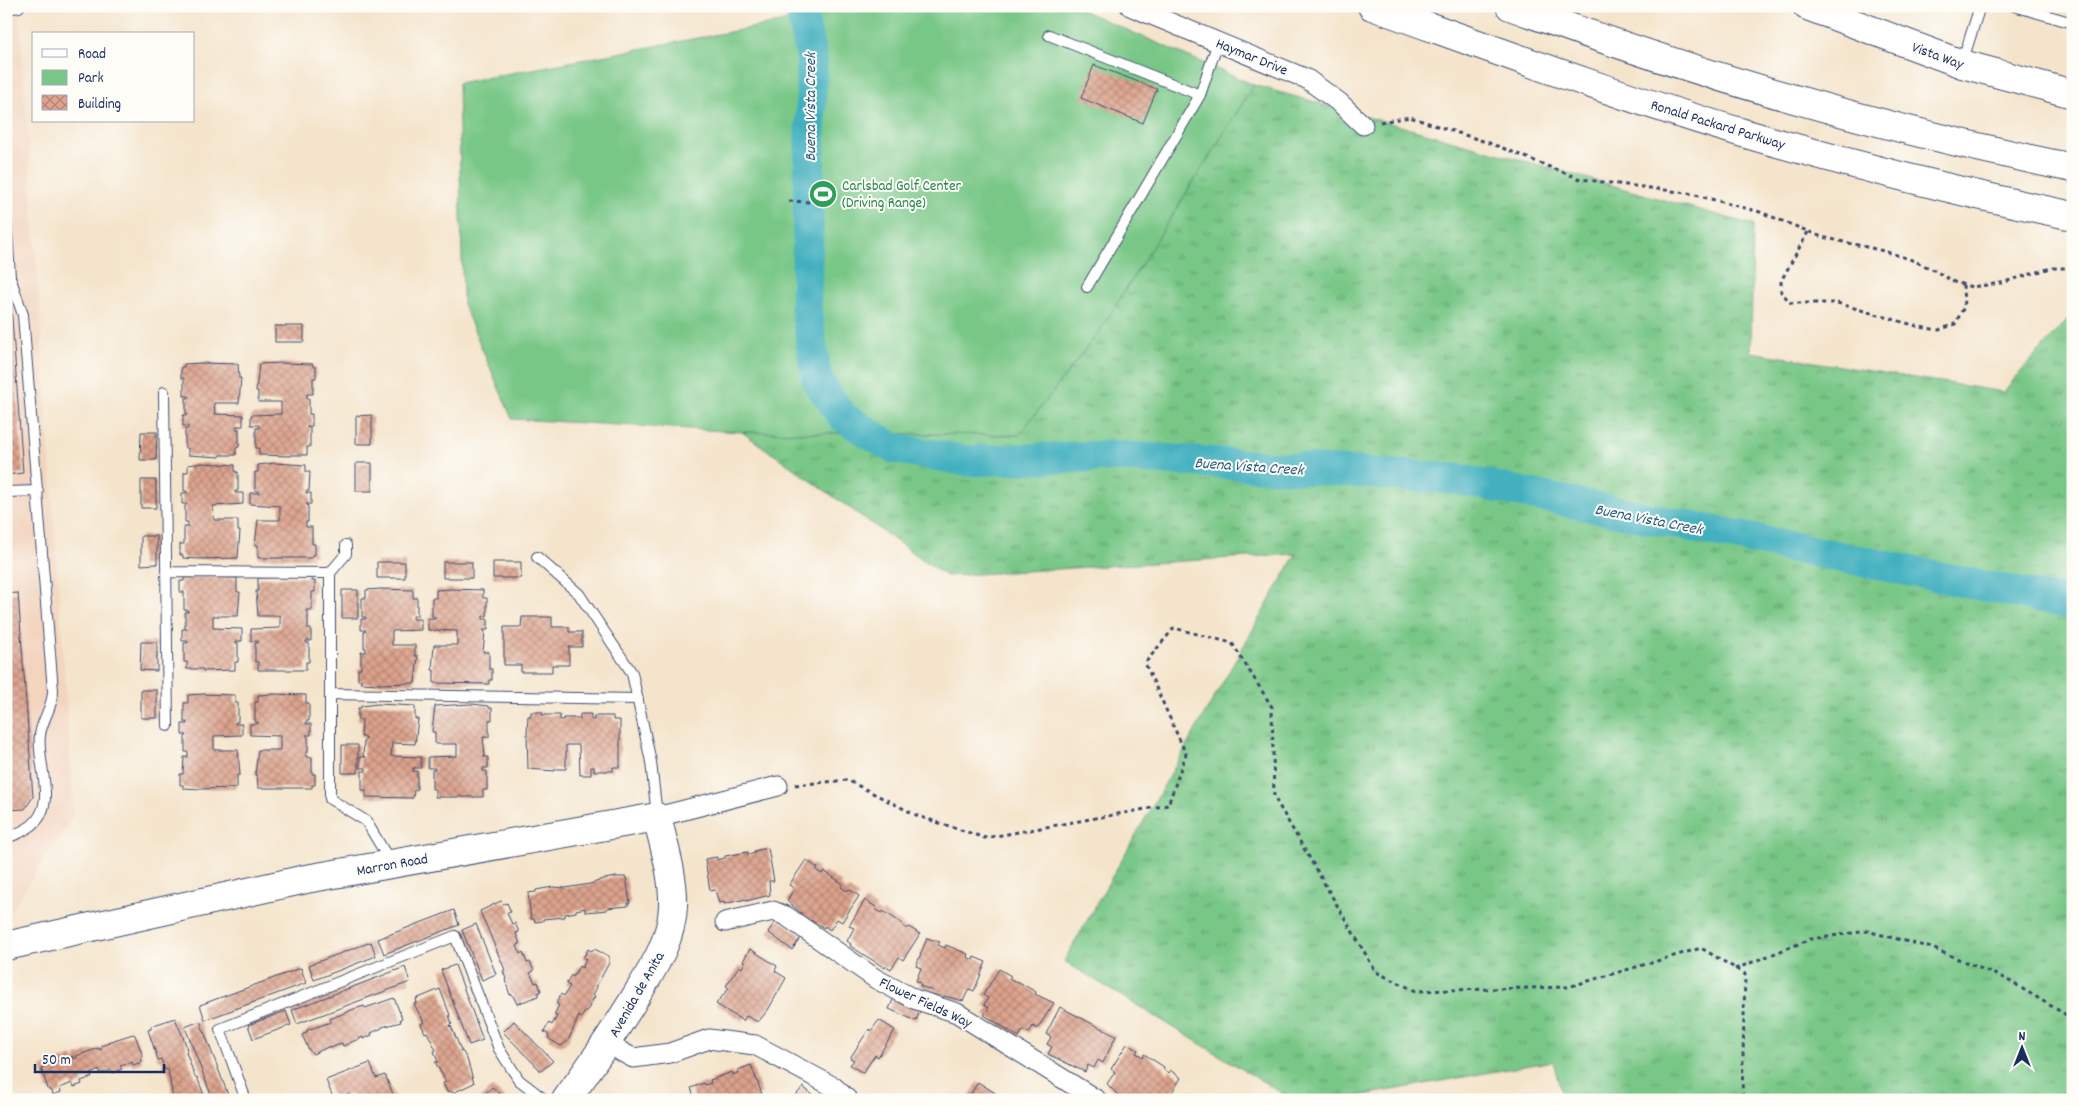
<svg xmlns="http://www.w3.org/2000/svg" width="2079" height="1106" viewBox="0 0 2079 1106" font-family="Dekko,sans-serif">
<defs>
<pattern id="grass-tufts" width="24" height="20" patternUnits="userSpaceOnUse" patternTransform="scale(1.25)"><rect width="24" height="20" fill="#79c787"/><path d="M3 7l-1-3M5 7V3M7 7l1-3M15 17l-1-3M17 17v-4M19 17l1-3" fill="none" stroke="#62a272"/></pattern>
<pattern id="building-cross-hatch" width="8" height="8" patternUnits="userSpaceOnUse" patternTransform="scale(1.25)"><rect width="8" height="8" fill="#dda38c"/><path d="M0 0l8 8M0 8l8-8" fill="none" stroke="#b28576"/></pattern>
</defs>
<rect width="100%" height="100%" fill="#fdfcf7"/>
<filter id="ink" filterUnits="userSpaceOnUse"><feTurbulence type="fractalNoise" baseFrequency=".02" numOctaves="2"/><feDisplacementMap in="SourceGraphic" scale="10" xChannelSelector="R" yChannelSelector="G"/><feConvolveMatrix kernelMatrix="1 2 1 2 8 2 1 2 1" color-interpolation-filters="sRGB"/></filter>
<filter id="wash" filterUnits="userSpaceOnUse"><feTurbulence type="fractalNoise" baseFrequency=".0096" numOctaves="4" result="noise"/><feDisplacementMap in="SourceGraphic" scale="20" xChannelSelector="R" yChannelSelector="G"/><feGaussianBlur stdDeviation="1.12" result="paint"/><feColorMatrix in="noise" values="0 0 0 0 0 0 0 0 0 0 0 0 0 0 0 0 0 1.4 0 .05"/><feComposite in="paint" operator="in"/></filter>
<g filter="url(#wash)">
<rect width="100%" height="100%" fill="#f4e4cb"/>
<path fill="#f3d4bf" d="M6,6H19L74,814L8,915H6Z"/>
<path fill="url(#grass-tufts)" stroke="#4a7b72" d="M1254,85L1753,225L1751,352L2003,392L2073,313V1100H1563L1553,1061L1336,1100H1293L1064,961L1296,554L946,576L742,432L1019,435L1099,332Z"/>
<path fill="#79c787" stroke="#4a7b72" d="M868,6H1072L1254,85L1099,332L1019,435L742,432L512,419L463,304L458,83Z"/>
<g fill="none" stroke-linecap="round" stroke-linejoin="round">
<path stroke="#43b0bf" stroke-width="31" d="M800,6L812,59L806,308L817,380L843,417L893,448L968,461L1112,456L1456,479L2073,604"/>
</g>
<g id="blocks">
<path fill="url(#building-cross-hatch)" d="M1094,65L1157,89L1143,123L1081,98Z
M6,304H11L23,473L6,475Z
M275,326H304V342H275Z
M201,363L238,364L239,378H241L239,403H214L215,414L243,415V426H236V429H239V447L236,448V455H220V457L188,455V448H185V429H188V426H183V415H188L186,413V398H189V396H184V378H181V367H184V364Z
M281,363L313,364V367H316V378H313V394H307V398H309V414H312V426H307V428H310V447H307V455H291V456L259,455V448H256V428H259V425H251V415L281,414V402H258V391H256L259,364Z
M372,415V444H356V416Z
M141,432H157L156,460H140Z
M203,463L235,465V472H238V491H235V493H243V504L213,506L214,520H238V531H240L238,558L200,559L183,558V555H180V544H184V527H188V522H185V506L187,504H182V493H187V491H184V472H188V465Z
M275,463L306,465V472H310L309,491H306V493H311V504H306L308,506V522H306V527H312V544H315V555H312V558H258V545H255L258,520H280V506L250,504V493H259V491H255V472H258V465Z
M356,463H372V491H356Z
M141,480H156V508H141Z
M141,536H157V564L141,565Z
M377,562H405V578H377Z
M443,562H472V578H443Z
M493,562H521V578H493Z
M200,577L237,578V592H240L238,616H213V628L242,629V641H235V643H238V662H235V670L203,671V669H187V662H184V643H188V641H182V629H188L185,628V612H188V610H184V592H180V581H184V578Z
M295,577L312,578V581H315V592H312V610H306V612H308V629H311V641H306V643H309V662H306V670H258V662H255V643H258V641H251V629L280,628V616H258L256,591H258V578Z
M381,589L413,590V598H417V616H413V619H421V630L392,631V645H415V656H418L415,683L378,684L361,683V680H358V669H361V652H366V648H364V632L366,630H361V619H366V617H362V598H366V590Z
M451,589L483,590V598H487V616H483V619H488V630H483L485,632L483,652H489V669H492V680H489V684L434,683V670H432L434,645H457V631L428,630V618L435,619V617H432V598H436V590Z
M342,590H358V618H342Z
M18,593L33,797L25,809L6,810V594Z
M522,617H552V627H569V632H582V647H569V665H552V672H521V665H504V627H521Z
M141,642H157V671L140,670Z
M141,690H157V718H141Z
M203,694L235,695V703H238V722H235V724H242V735L214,736V750H238L240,775H237V788L200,789L183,788V785H180V774H183L184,757H188V752H185V737L187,735H182V724H187V722H184V703H188V695Z
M274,694L306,695V703H309V721H306V724H311V735H306L308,737V752H306V757H312V774H315V785H312V788H258L257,775H255L258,750H280V736L250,735V724H258V722H255V702H258V695Z
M378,704L415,706V719H418L415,744L392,743L391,756L421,757V768H413V771H417V790H414L413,798L366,797V790H362V771H366V768H360V757H366L363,756L364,740H366V737H361L362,720H358V708H361V706Z
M472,704L489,706V708H492V720H489V737H483L485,756L483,757H488V768H483V771H487V790H483V797H435V789H432V770H435V768H428V757L457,756V744H435V732H432L435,706Z
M531,712H542V715H560V720H563V718H579L580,720V714H591V720H594V716H613V720H620V767H613V771H594V767H591V775H580L579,745H566V769H555V771L528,769L527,732L528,716H531Z
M342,745H358V773H342Z
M768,848L774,881H769L770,895L746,901V899L724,904V902L719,903L715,890L710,891L705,859L717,857V860L725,858V856L748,852V855L755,853L754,851Z
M806,860L818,868L816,870L822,874L824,871L843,884L841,887L847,891L849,889L859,896L842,922L837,919L830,930L825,926L824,928L811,920L810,923L800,916L802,914L787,901L794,888L789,885Z
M616,877H626L630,903H628V906L607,908V910L597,911L585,912V908L576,910V912L565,914V917L543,919V921L535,922L534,919H531L528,893L536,892V890L553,887L565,888L590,884L599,881V880Z
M865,900L876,907L875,909L882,913L883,911L903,924L902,925L907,929L909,927L920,934L903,960L899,957L891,969L886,966L885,968L850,946L851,944L847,941L854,928L849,926Z
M501,901L504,904L507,903L511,912L507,913L512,924L515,923L519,932L516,933L520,944L517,945L520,954L523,952L527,963L530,962L534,971L530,973L535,983L538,982L541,991L538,993V996L517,1004L512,994L510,995L505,980L506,979L503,971L505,970L480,911Z
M454,910L459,925L384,954L378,939Z
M777,919L802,936L792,950L768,932Z
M476,924L496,974L482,980L462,930Z
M927,938L940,942L938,945L945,948L946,945L968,954L967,957L973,960L974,957L986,962L974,991L969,989L963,1001L944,996L943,998L932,994L933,991L920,986L921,983L916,981L921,968L916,966Z
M371,942L376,956L314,980L309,965Z
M588,949L591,951L594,949L609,956V963L597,985L595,986L597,987L593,995L595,996L587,1011L586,1010L581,1018L579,1016L568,1041L561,1046L549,1039L548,1034L544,1032L549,1023L552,1025L557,1016L554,1015L559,1005L556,1003L561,994L564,996L570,986L566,984L571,975L573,977L579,966L582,968L586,959L583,958Z
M750,949L777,966L775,971L786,978L768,1010L758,1022L746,1016L743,1021L716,1004L729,988L726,986L739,966L742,968L745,962L743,961Z
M455,965L483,1040L469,1045L441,970Z
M405,967L410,982L297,1024L292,1010Z
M301,968L306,983L205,1020L200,1005Z
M999,969L1011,976L1009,978L1016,982L1017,981L1036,992L1035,994L1054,1003L1037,1029L1033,1026L1029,1033L1023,1030L1019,1037L984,1015L989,1008L984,1005L988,998L983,995Z
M440,989L450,1015H449L452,1024L449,1025L450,1027L451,1026L461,1050L460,1052L462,1051L467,1059L474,1083L453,1093L450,1091L447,1092L443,1083L446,1082L435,1062H438L434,1051L436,1050L427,1032L425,1033L421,1024L424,1022L414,1004L417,1003L416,999Z
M895,995L922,1006L916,1021L889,1009Z
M394,998L402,1018L400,1019L401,1022L382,1027V1028L371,1033L372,1035L363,1039V1037L343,1046L342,1043L331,1048L330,1046L313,1054L309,1050L302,1035L307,1032V1030L331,1022L330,1019L354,1009L364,1006L365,1008Z
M1060,1007L1116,1036L1103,1063L1098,1060L1094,1068L1088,1065L1085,1072L1048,1054L1052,1047L1047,1044L1051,1037L1046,1034Z
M286,1011L291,1025L253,1039L248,1025Z
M175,1018L185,1042L187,1051L186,1052L195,1077H197L206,1100L173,1099L168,1069L165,1070L161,1059L158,1060L148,1030L151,1029V1026Z
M879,1020L895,1030L878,1057L875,1055L863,1073L850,1065L854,1060L850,1058L869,1029L871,1031Z
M200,1021L230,1100H213L185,1027Z
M514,1021L553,1061L541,1071L503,1032Z
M133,1034L135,1035L143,1056L141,1058L142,1062L133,1065L132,1062L120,1066L122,1069L113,1073L111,1070L101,1074L99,1070L91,1074L92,1077L81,1081L82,1084L74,1087L72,1083L60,1088L61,1092L53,1095L52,1091L48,1089L41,1068L64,1058L65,1059L73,1056L74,1059L77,1058L76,1056L99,1048L100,1050L102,1049L101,1046L109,1043L108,1042Z
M1127,1044L1138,1050L1136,1053L1143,1057L1144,1054L1164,1067L1163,1069L1168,1073L1170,1070L1181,1078L1167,1100H1123L1107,1084L1115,1072L1111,1069Z
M370,1063L376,1078L385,1075L395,1099L352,1100L349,1094L334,1100L326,1080Z
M751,1065L762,1094L757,1095L759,1100H695L691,1088L704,1083L705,1085L711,1083L710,1080L732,1072L733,1075L739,1072L738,1070Z
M978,1082L1003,1098L1002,1100H967Z
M492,1087L507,1100H479Z
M803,1087L813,1095L820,1100H792Z"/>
</g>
</g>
<g filter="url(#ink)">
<use href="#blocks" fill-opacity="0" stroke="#3c4a6e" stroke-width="1"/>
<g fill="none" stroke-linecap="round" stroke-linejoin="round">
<defs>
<path id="lane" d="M2014,6L2073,23
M6,9L19,7
M1049,35L1200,95
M1962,63L1980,6
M6,214L10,277L23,315L53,691C53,707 42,719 40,735C36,764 59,804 31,826C23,831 15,836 6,837
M1087,287L1200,95L1218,42
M164,392L168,726
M6,492L38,491
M346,545V554L330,573V799L366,821L391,863
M537,557L579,594L632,673L651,762L657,816
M166,572L330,573
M330,694L638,699
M246,1100L220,1029L455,936L499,1049L519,1080L545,1100"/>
<path id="street" d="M1130,6L1307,79L1340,103L1363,125
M657,817L778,786
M725,922L773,911L786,916L876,979L914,999L957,1013L1097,1100
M607,1044L633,1058L670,1053L709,1039L755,1045L834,1087L848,1100"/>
<path id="secondary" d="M1807,6L1962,64L2073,94
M6,946L306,879L657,817C664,846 674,876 673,906C672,940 653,968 636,996C614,1032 591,1066 566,1100"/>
<path id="highway" d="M1372,6C1495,50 1618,96 1743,133C1852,165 1962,193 2073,216
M1510,6C1693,73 1882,129 2073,168"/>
</defs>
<use href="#lane" stroke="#3c4a6e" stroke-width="12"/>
<use href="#street" stroke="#3c4a6e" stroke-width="21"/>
<use href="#secondary" stroke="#3c4a6e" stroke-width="30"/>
<use href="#highway" stroke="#3c4a6e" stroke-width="30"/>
<path stroke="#3c4a6e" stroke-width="3" stroke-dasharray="4 4" stroke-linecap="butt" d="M1380,122L1410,117L1495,145L1580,179L1688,193L1760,212L1822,237L1884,251L1912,260L1934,270L1954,282L1972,287L2001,283L2051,268H2073
M789,201L830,203
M1808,232L1781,281V292L1791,303H1837L1920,327L1939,330L1955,324L1964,307L1963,285
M795,785L847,780L918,816L985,838L1168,805L1186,754L1145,663L1174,628L1232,643L1272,707L1274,797L1376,972L1416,991L1568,987L1701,948L1745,974L1742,1100
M1735,969L1811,939L1867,931L1932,948L2006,979L2073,1019"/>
<use href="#lane" stroke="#fff" stroke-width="10"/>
<use href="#street" stroke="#fff" stroke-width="19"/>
<use href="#secondary" stroke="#fff" stroke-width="28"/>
<use href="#highway" stroke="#fff" stroke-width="28"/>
</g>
</g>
<defs>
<symbol id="stadium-disc" viewBox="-11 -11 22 22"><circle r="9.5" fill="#2e9e5b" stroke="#fdfcf7"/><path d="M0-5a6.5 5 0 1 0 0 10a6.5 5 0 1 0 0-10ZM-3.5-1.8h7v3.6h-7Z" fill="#fff"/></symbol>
</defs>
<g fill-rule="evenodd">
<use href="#stadium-disc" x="807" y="178" width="32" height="32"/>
</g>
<g text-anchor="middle" stroke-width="4" stroke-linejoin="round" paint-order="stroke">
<g font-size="15" fill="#1b2f5e" stroke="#fdfcf7">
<text transform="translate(1938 55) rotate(20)" y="5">Vista Way</text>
<text transform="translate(1252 56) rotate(22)" y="5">Haymar Drive</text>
<text transform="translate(1718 124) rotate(17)" y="5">Ronald Packard Parkway</text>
<text transform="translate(392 864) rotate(-10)" y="5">Marron Road</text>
<text transform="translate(636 994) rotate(-60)" y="5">Avenida de Anita</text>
<text transform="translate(926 1002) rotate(25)" y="5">Flower Fields Way</text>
</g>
<g font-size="15" fill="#27864d" stroke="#fdfcf7" text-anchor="start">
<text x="842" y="190">Carlsbad Golf Center<tspan x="842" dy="17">(Driving Range)</tspan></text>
</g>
<g font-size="16" font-style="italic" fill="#295c80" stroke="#fdfcf7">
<text transform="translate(809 107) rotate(-90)" y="6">Buena Vista Creek</text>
<text transform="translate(1249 465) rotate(4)" y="6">Buena Vista Creek</text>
<text transform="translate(1649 518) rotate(11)" y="6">Buena Vista Creek</text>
</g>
</g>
<rect width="2079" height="1106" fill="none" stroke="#fdfcf7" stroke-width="25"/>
<rect x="32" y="32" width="162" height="90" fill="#fdfcf7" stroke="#a3aaba"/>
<rect x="42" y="49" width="25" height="8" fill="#ffffff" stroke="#a3aaba"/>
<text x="78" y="58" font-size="15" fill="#1b2f5e">Road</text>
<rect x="42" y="70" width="25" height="15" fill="#79c787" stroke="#a3aaba"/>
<text x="78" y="82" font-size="15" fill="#1b2f5e">Park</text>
<rect x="42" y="95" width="25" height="15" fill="url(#building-cross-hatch)" stroke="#a3aaba"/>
<text x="78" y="108" font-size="15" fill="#1b2f5e">Building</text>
<g transform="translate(2022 1048)" stroke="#fdfcf7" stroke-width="4" paint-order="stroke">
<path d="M0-4L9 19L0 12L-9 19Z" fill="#1b2f5e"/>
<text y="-8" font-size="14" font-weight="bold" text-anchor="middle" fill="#1b2f5e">N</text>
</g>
<path d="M35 1064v8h129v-8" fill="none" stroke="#1b2f5e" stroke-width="2.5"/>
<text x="42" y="1064" font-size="15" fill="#1b2f5e" stroke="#fdfcf7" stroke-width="4" paint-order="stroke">50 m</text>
</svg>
